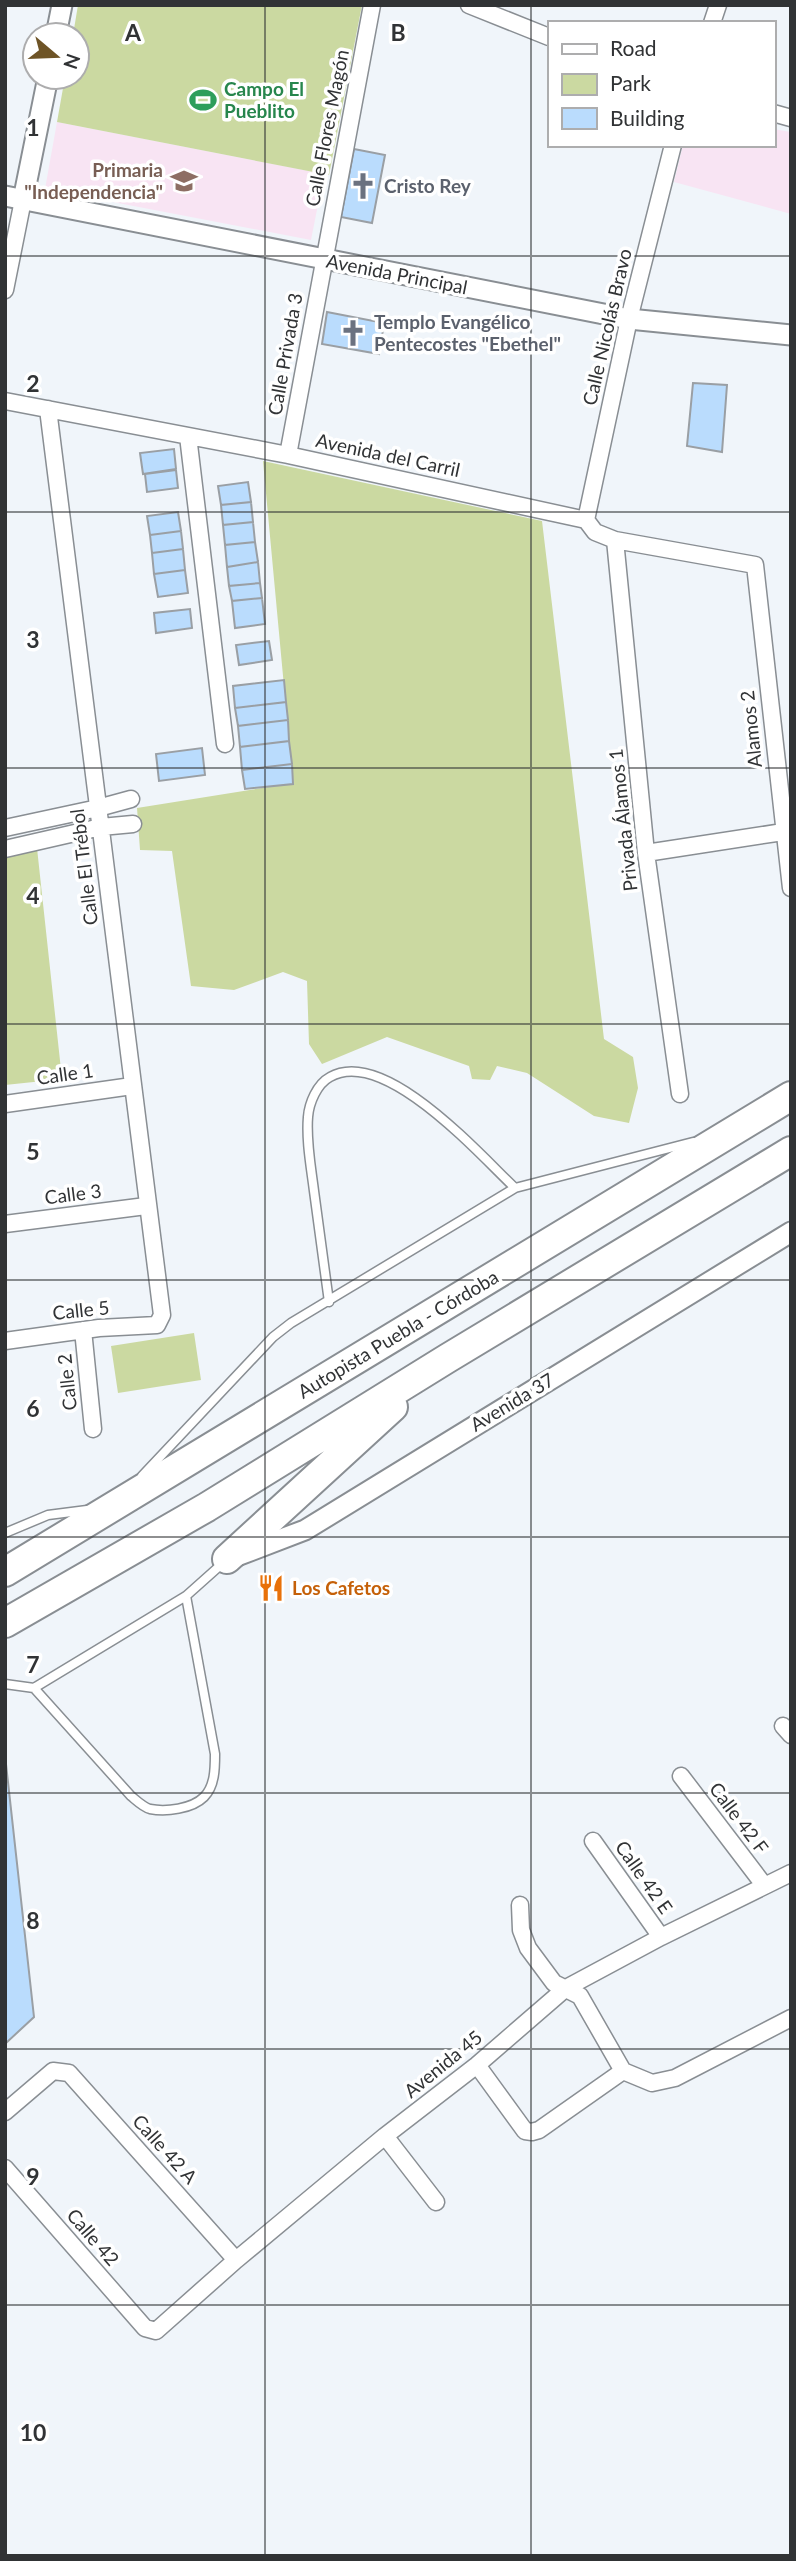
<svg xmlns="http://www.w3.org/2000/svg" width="796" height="2561" viewBox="0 0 796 2561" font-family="Lato,sans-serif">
<rect width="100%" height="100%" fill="#f0f5fa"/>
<path fill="#f8e4f3" d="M57,122L324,174L311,240L45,189Z
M773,129L791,132V214L674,182L683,145H773Z"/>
<path fill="#cbd9a1" d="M78,5H362L329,175L57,122L65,77H77V35H73Z
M263,461L542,521L604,1039L633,1057L638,1088L629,1123L594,1116L527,1073L497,1066L490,1080L472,1079L469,1066L387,1037L322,1064L309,1044L307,981L283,972L234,990L191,986L172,851L140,850L137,808L293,783Z
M37,848L62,1079L5,1085V857Z
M194,1333L201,1380L118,1393L111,1346Z"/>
<path fill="#badcfd" stroke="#9a9fa4" stroke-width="2" d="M354,149L385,155L372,223L341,217Z
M327,312L384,323L379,354L322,344Z
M693,383L727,385L722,452L687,446Z
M174,449L176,469L143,474L140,453Z
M176,470L178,488L147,492L145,474Z
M248,482L251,502L221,505L218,486Z
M251,502L253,522L223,525L221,505Z
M178,512L181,531L150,535L147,516Z
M253,522L255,542L225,545L223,525Z
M181,531L183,549L152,553L150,535Z
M255,542L258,562L227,567L225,545Z
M183,549L185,570L154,574L152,553Z
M258,562L260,583L229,586L227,567Z
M185,570L188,593L158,597L154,574Z
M260,583L262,598L232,601L229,586Z
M262,598L265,624L235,628L232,601Z
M190,609L192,628L156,633L154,613Z
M269,641L272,660L239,665L236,645Z
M284,680L286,702L235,708L233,686Z
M286,702L288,720L238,726L235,708Z
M288,720L289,741L240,747L238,726Z
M289,741L292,764L242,770L240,747Z
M202,748L205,775L159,781L156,754Z
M292,764L293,784L245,789L242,770Z
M5,1755L34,2017L5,2044Z"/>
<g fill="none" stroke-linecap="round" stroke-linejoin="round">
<defs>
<path id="service" d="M329,1302C324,1265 319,1228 314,1191C311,1167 306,1141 308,1117C309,1103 317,1084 330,1077C384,1046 479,1154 515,1188
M142,1476L273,1337L291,1323L515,1188L693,1142
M5,1533L48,1515L87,1510
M5,1684L34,1688L186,1596L223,1563
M34,1688L131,1796C137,1801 143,1807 150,1809C166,1812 192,1809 204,1797C215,1786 215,1768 215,1754L186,1596"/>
<path id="minor" d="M469,5L549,37
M712,23L718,5
M773,113L791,118
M5,290L23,200
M5,401L288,455L586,520L595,532L615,540L755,565L791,888
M188,436L225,744
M288,455L372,5
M586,520L629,319L673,145
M615,540L646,853L680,1094
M5,828L98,808L131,799
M5,849L101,827L133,824
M646,853L783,832
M5,1104L132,1086
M5,1224L146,1206
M83,1330L93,1429
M5,1341L99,1328L157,1325L162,1315L48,409
M783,1726L791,1735
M681,1776L764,1885
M593,1841L661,1937
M520,1905L521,1930L528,1948L554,1983L580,1996L623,2071
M477,2065L525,2131L532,2132L539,2130L623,2071
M623,2071L652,2083L675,2078L791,2018
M5,2112L53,2071L69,2073L236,2260
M385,2136L436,2202
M5,2168L145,2328L156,2331L236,2260L385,2136L477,2065L566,1988L661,1937L791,1873"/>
<path id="tertiary" d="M56,35L62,5
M5,196L629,319L791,335
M23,200L48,77
M237,1556L305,1530L791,1232"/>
<path id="motorway" d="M227,1559L393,1407
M5,1572L791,1096
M5,1623L207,1507L448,1358L791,1151"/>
</defs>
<use href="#service" stroke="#898e93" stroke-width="11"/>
<use href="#minor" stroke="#898e93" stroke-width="19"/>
<use href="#tertiary" stroke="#898e93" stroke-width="23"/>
<use href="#motorway" stroke="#898e93" stroke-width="32"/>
<use href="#service" stroke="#fff" stroke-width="8"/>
<use href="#minor" stroke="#fff" stroke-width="16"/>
<use href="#tertiary" stroke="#fff" stroke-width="19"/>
<use href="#motorway" stroke="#fff" stroke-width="28"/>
</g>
<path fill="none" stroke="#313335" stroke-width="2" stroke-opacity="0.55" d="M265,5V2556M531,5V2556M5,256H791M5,512H791M5,768H791M5,1024H791M5,1280H791M5,1537H791M5,1793H791M5,2049H791M5,2305H791"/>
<defs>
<symbol id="stadium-bare" viewBox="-9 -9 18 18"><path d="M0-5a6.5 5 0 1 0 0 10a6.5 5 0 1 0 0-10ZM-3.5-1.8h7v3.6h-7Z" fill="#2e9e5b" stroke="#fff" stroke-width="2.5" paint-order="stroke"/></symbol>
<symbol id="school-bare" viewBox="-9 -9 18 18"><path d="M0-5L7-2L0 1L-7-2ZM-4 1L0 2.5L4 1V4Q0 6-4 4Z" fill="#8d6e63" stroke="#fff" stroke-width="2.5" paint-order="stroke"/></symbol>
<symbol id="church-bare" viewBox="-9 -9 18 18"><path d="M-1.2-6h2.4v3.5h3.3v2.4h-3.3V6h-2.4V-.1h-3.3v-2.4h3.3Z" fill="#6b7280" stroke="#fff" stroke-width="2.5" paint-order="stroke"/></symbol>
<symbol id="restaurant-bare" viewBox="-9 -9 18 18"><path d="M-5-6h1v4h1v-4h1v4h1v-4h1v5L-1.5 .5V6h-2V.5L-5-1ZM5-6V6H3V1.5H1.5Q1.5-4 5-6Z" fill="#e8710a" stroke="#fff" stroke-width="2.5" paint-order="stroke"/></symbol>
</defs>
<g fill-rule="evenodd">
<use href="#stadium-bare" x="184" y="81" width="38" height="38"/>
<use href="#school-bare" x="165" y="162" width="38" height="38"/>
<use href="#church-bare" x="344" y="167" width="38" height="38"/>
<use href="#church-bare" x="334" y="314" width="38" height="38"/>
<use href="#restaurant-bare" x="252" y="1569" width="38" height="38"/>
</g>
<g text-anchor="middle" stroke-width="7" stroke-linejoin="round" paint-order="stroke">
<g font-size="19" font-weight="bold" fill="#27864d" stroke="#fff" text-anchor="start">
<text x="224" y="96">Campo El<tspan x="224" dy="22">Pueblito</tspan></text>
</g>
<g font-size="19" fill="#313335" stroke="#fff">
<text transform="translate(327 128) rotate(-79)" y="7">Calle Flores Magón</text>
<text transform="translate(397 274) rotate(11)" y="7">Avenida Principal</text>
<text transform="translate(607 327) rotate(-77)" y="7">Calle Nicolás Bravo</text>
<text transform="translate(285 354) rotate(-80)" y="7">Calle Privada 3</text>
<text transform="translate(388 455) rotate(12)" y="7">Avenida del Carril</text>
<text transform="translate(751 729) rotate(-96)" y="7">Alamos 2</text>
<text transform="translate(623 820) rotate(-96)" y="7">Privada Álamos 1</text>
<text transform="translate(84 867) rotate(-97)" y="7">Calle El Trébol</text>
<text transform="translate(65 1074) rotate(-8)" y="7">Calle 1</text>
<text transform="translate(73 1194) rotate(-7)" y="7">Calle 3</text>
<text transform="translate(81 1310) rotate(-6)" y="7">Calle 5</text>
<text transform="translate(398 1334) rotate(-31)" y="7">Autopista Puebla - Córdoba</text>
<text transform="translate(67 1382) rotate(-96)" y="7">Calle 2</text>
<text transform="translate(512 1402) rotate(-31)" y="7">Avenida 37</text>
<text transform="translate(739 1818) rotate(53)" y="7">Calle 42 F</text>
<text transform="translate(644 1877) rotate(55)" y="7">Calle 42 E</text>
<text transform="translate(443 2064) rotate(-39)" y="7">Avenida 45</text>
<text transform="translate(165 2149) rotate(48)" y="7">Calle 42 A</text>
<text transform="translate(93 2237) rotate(49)" y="7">Calle 42</text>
</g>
<g font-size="19" font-weight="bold" fill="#785e54" stroke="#fff" text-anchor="end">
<text x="163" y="177">Primaria<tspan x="163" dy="22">"Independencia"</tspan></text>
</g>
<g font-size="19" font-weight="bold" fill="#5b616d" stroke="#fff" text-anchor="start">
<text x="384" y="193">Cristo Rey</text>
<text x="374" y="329">Templo Evangélico<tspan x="374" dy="22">Pentecostes "Ebethel"</tspan></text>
</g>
<g font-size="19" font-weight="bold" fill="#c56008" stroke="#fff" text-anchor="start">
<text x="292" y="1595">Los Cafetos</text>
</g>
</g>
<g font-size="23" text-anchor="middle" font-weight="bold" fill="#313335" stroke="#fff" stroke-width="7" stroke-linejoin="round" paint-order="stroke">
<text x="133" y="41">A</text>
<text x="398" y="41">B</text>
<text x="33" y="136">1</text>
<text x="33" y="392">2</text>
<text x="33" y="648">3</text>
<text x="33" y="904">4</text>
<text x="33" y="1160">5</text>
<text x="33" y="1417">6</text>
<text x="33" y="1673">7</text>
<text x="33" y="1929">8</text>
<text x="33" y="2185">9</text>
<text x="33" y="2441">10</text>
</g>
<rect width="796" height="2561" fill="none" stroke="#313335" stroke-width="14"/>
<rect x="548" y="21" width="228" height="126" fill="#ffffff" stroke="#adadae" stroke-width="2"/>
<rect x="562" y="44" width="35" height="10" fill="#ffffff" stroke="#adadae" stroke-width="2"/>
<text x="610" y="56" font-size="21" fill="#313335">Road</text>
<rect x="562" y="74" width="35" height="21" fill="#cbd9a1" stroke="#adadae" stroke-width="2"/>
<text x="610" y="91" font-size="21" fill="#313335">Park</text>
<rect x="562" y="108" width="35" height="21" fill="#badcfd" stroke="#adadae" stroke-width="2"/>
<text x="610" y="126" font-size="21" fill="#313335">Building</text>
<g transform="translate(56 56) rotate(109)"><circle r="33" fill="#ffffff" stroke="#adadae" stroke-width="2"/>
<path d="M0-5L12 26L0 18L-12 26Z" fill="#6e5426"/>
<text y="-10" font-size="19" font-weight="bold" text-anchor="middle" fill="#313335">N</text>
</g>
</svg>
